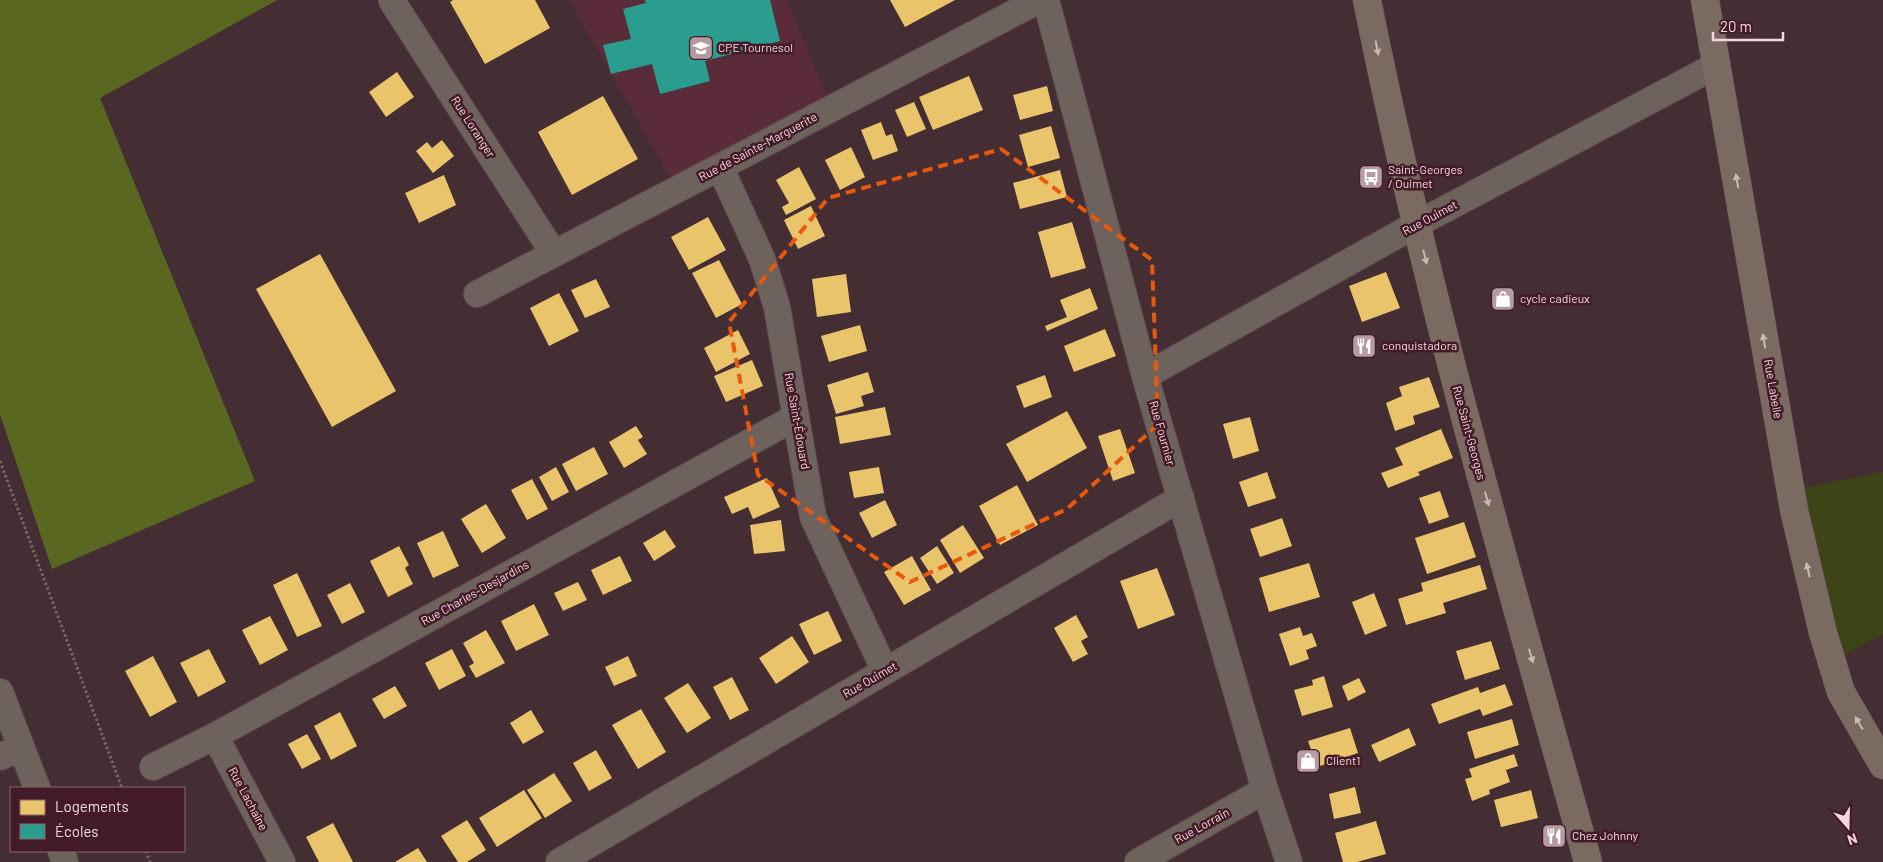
<svg xmlns="http://www.w3.org/2000/svg" width="1883" height="862" viewBox="0 0 1883 862" font-family="Barlow,sans-serif">
<rect width="100%" height="100%" fill="#442e34"/>
<path fill="#5a2b39" d="M569,0H787L826,96L671,179Z"/>
<path fill="#3d4517" d="M1883,472V634L1836,659L1798,489Z"/>
<path fill="#596721" d="M0,0H277L100,98L255,481L52,569L0,414Z"/>
<path fill="#e9c46a" d="M453,0H535L550,28L485,64L450,2Z
M890,0H955L905,27Z
M397,72L414,97L386,117L369,92Z
M969,76L983,110L933,130L919,97Z
M1047,86L1053,111L1020,120L1013,95Z
M603,96L638,159L572,195L538,132Z
M914,102L926,129L907,137L895,110Z
M881,122L886,136L892,134L898,151L873,160L861,130Z
M1051,126L1060,158L1028,167L1019,135Z
M442,140L454,156L433,173L416,151L427,142L432,148Z
M851,147L865,177L840,190L825,160Z
M799,167L816,199L786,215L782,207L789,203L776,180Z
M1060,170L1067,197L1020,209L1013,183Z
M444,175L456,205L419,223L405,193Z
M811,206L825,236L798,249L784,220Z
M708,217L726,250L689,270L671,237Z
M1072,222L1086,268L1051,278L1038,232Z
M320,254L396,391L332,427L256,289Z
M719,260L742,304L716,318L692,273Z
M1386,272L1400,308L1362,322L1349,286Z
M846,274L851,312L817,317L812,279Z
M596,279L610,307L585,318L571,290Z
M1090,288L1098,309L1047,331L1045,326L1067,317L1060,300Z
M559,293L579,331L549,346L530,308Z
M860,325L867,351L829,362L821,336Z
M1105,329L1116,356L1074,372L1064,346Z
M738,330L750,354L716,372L704,348Z
M752,360L763,386L726,402L714,376Z
M868,372L874,392L861,396L864,406L836,414L827,385Z
M1045,375L1052,397L1024,408L1016,386Z
M1429,377L1440,407L1413,416L1415,424L1395,431L1386,403L1402,396L1399,387Z
M885,407L891,435L840,444L835,417Z
M1067,411L1087,448L1027,482L1006,444Z
M1250,417L1259,451L1233,459L1223,424Z
M636,426L643,437L638,440L647,454L624,468L609,442Z
M1120,429L1135,473L1113,481L1098,436Z
M1441,429L1453,458L1418,472L1420,475L1388,488L1381,473L1403,465L1395,448Z
M594,447L608,474L576,491L562,464Z
M556,467L569,492L552,501L539,477Z
M879,467L884,493L854,498L849,472Z
M1267,472L1276,498L1248,507L1239,482Z
M767,478L780,507L753,519L748,507L732,514L724,497Z
M532,479L548,509L527,520L511,490Z
M1017,485L1038,525L1000,545L979,506Z
M1440,491L1449,517L1429,524L1419,498Z
M885,500L897,525L872,538L859,513Z
M486,504L506,538L482,553L461,519Z
M1282,518L1292,546L1260,557L1250,529Z
M781,520L785,551L754,554L750,525Z
M1464,522L1476,557L1427,574L1415,538Z
M963,525L984,558L960,573L940,540Z
M665,530L676,547L654,561L643,543Z
M443,531L459,566L433,578L417,543Z
M399,546L409,565L405,568L413,584L388,597L370,561Z
M937,546L954,573L937,584L920,558Z
M620,556L632,581L603,595L591,570Z
M912,556L931,590L904,605L884,572Z
M1309,563L1320,597L1269,612L1259,578Z
M1480,565L1487,589L1443,603L1446,613L1406,625L1398,599L1423,591L1421,583Z
M1157,568L1175,615L1138,629L1120,581Z
M297,573L322,626L297,637L273,585Z
M578,582L587,600L563,611L554,593Z
M350,583L365,612L342,624L327,595Z
M1374,593L1387,626L1365,635L1352,602Z
M534,604L549,635L516,651L501,621Z
M828,611L842,641L814,655L799,624Z
M1076,615L1088,637L1081,641L1088,654L1073,662L1054,628Z
M270,616L288,650L260,665L242,630Z
M1300,627L1303,636L1312,633L1317,646L1306,650L1309,659L1290,666L1279,634Z
M486,630L505,663L476,678L469,666L474,663L463,643Z
M792,636L809,662L776,684L759,658Z
M1491,641L1500,669L1465,680L1456,651Z
M209,649L226,682L198,697L180,663Z
M452,649L466,676L439,690L425,663Z
M153,656L177,702L150,717L125,671Z
M628,656L637,676L614,686L605,667Z
M1324,676L1333,707L1302,716L1294,690L1313,685L1312,680Z
M732,677L749,710L730,720L713,687Z
M1359,678L1366,692L1348,701L1342,686Z
M688,683L711,718L687,733L664,698Z
M1505,684L1513,705L1483,716L1480,709L1439,724L1431,704L1478,687L1480,693Z
M395,686L407,706L384,719L372,699Z
M641,709L666,752L638,769L612,725Z
M531,710L544,732L523,744L510,723Z
M340,712L357,746L331,760L314,726Z
M1512,719L1519,745L1475,759L1467,732Z
M1350,728L1358,753L1317,767L1308,741Z
M1409,728L1416,745L1379,762L1371,745Z
M307,734L321,759L302,769L288,744Z
M596,750L612,778L589,791L573,763Z
M1514,754L1518,766L1506,770L1510,782L1489,790L1490,794L1472,801L1465,779L1472,777L1469,769Z
M554,773L572,801L545,818L527,790Z
M1355,787L1361,813L1334,819L1329,794Z
M524,790L542,818L497,847L479,818Z
M1531,790L1538,818L1501,827L1494,800Z
M467,820L486,850L467,862H458L441,836Z
M1376,821L1386,854L1357,862H1343L1335,833Z
M333,823L353,862H319L306,837Z
M418,848L427,862H395Z"/>
<path fill="#2a9d8f" d="M645,0H770L780,41L705,61L710,81L660,94L652,64L611,74L603,45L631,39L623,9L646,3Z"/>
<g fill="none" stroke-linecap="round" stroke-linejoin="round">
<defs>
<path id="minor" d="M393,0L392,1L554,254
M1046,0L1145,376L1265,790L1289,862
M720,167L762,259L777,307L813,517L885,671
M477,294L1039,0
M1145,376L1417,224L1717,65
M0,692L37,788
M215,736L282,862
M0,757L21,747
M153,767L215,736L796,417
M61,851L65,862
M559,862L1181,498
M1138,862L1265,790"/>
<path id="major" d="M1367,0C1425,291 1508,576 1588,862
M1705,0L1794,510L1823,633L1841,692L1883,765"/>
</defs>
<use href="#minor" stroke="#5e4b50" stroke-width="28"/>
<use href="#major" stroke="#5e4b50" stroke-width="29"/>
<path stroke="#746765" stroke-width="3" stroke-dasharray="2.5 2.5" stroke-linecap="butt" d="M0,461L122,788
M146,851L150,862"/>
<use href="#minor" stroke="#6e625c" stroke-width="26"/>
<use href="#major" stroke="#7a6a62" stroke-width="28"/>
</g>
<defs><path id="oneway-solid" d="M-6-.8H1V-3.2L6.5 0L1 3.2V.8H-6Z" transform="scale(1.25)"/></defs>
<g fill="#cfb7b9">
<use href="#oneway-solid" transform="translate(1377 48) rotate(79)"/>
<use href="#oneway-solid" transform="translate(1737 181) rotate(-100)"/>
<use href="#oneway-solid" transform="translate(1425 257) rotate(76)"/>
<use href="#oneway-solid" transform="translate(1764 341) rotate(-100)"/>
<use href="#oneway-solid" transform="translate(1487 499) rotate(74)"/>
<use href="#oneway-solid" transform="translate(1808 570) rotate(-103)"/>
<use href="#oneway-solid" transform="translate(1531 656) rotate(74)"/>
<use href="#oneway-solid" transform="translate(1859 723) rotate(-121)"/>
</g>
<path fill="none" stroke="#e8590c" stroke-width="4" stroke-dasharray="10 6" stroke-linejoin="round" d="M1001,149L1152,260L1158,424L1067,509L910,582L758,475L729,322L828,198Z"/>
<defs>
<symbol id="school-square" viewBox="-11 -11 22 22"><rect x="-9" y="-9" width="18" height="18" rx="4" fill="#b69ca2" stroke="#431a27"/><path d="M0-5L7-2L0 1L-7-2ZM-4 1L0 2.5L4 1V4Q0 6-4 4Z" fill="#fff"/></symbol>
<symbol id="bus-square" viewBox="-11 -11 22 22"><rect x="-9" y="-9" width="18" height="18" rx="4" fill="#b69ca2" stroke="#431a27"/><path d="M-5-6H5V4H4V6H2V4H-2V6H-4V4H-5ZM-3.5-4V0h7V-4ZM-3.5 1.2v1.5H-2V1.2ZM2 1.2v1.5H3.5V1.2Z" fill="#fff"/></symbol>
<symbol id="shop-square" viewBox="-11 -11 22 22"><rect x="-9" y="-9" width="18" height="18" rx="4" fill="#b69ca2" stroke="#431a27"/><path d="M-5-2.5h2.3a2.7 3.5 0 0 1 5.4 0H5L5.5 6h-11ZM-1.5-2.5h3a1.5 2.3 0 0 0-3 0Z" fill="#fff"/></symbol>
<symbol id="restaurant-square" viewBox="-11 -11 22 22"><rect x="-9" y="-9" width="18" height="18" rx="4" fill="#b69ca2" stroke="#431a27"/><path d="M-5-6h1v4h1v-4h1v4h1v-4h1v5L-1.5 .5V6h-2V.5L-5-1ZM5-6V6H3V1.5H1.5Q1.5-4 5-6Z" fill="#fff"/></symbol>
</defs>
<g fill-rule="evenodd">
<use href="#school-square" x="687" y="34" width="28" height="28"/>
<use href="#bus-square" x="1357" y="163" width="28" height="28"/>
<use href="#shop-square" x="1489" y="285" width="28" height="28"/>
<use href="#restaurant-square" x="1350" y="332" width="28" height="28"/>
<use href="#shop-square" x="1294" y="747" width="28" height="28"/>
<use href="#restaurant-square" x="1540" y="822" width="28" height="28"/>
</g>
<g text-anchor="middle" stroke-width="5" stroke-linejoin="round" paint-order="stroke">
<g font-size="12" fill="#f4d8de" stroke="#431a27" text-anchor="start">
<text x="718" y="52">CPE Tournesol</text>
<text x="1388" y="174">Saint-Georges<tspan x="1388" dy="14">/ Ouimet</tspan></text>
<text x="1520" y="303">cycle cadieux</text>
<text x="1382" y="350">conquistadora</text>
<text x="1326" y="765">Client1</text>
<text x="1572" y="840">Chez Johnny</text>
</g>
<g font-size="12" fill="#f4d8de" stroke="#431a27">
<text transform="translate(473 127) rotate(57)" y="4">Rue Loranger</text>
<text transform="translate(758 147) rotate(-28)" y="4">Rue de Sainte-Marguerite</text>
<text transform="translate(1430 218) rotate(-28)" y="4">Rue Ouimet</text>
<text transform="translate(1773 389) rotate(80)" y="4">Rue Labelle</text>
<text transform="translate(797 421) rotate(80)" y="4">Rue Saint-Édouard</text>
<text transform="translate(1162 433) rotate(74)" y="4">Rue Fournier</text>
<text transform="translate(1469 433) rotate(75)" y="4">Rue Saint-Georges</text>
<text transform="translate(475 593) rotate(-29)" y="4">Rue Charles-Desjardins</text>
<text transform="translate(870 680) rotate(-30)" y="4">Rue Ouimet</text>
<text transform="translate(248 799) rotate(62)" y="4">Rue Lachaîne</text>
<text transform="translate(1202 826) rotate(-29)" y="4">Rue Lorrain</text>
</g>
</g>
<rect x="10" y="787" width="175" height="65" fill="#431a27" stroke="#8a6670"/>
<rect x="20" y="800" width="25" height="15" fill="#e9c46a" stroke="#8a6670"/>
<text x="55" y="812" font-size="15" fill="#f4d8de">Logements</text>
<rect x="20" y="824" width="25" height="15" fill="#2a9d8f" stroke="#8a6670"/>
<text x="55" y="837" font-size="15" fill="#f4d8de">Écoles</text>
<g transform="translate(1848 827) rotate(160)" stroke="#431a27" stroke-width="4" paint-order="stroke">
<path d="M0-4L9 19L0 12L-9 19Z" fill="#f4d8de"/>
<text y="-8" font-size="14" font-weight="bold" text-anchor="middle" fill="#f4d8de">N</text>
</g>
<path d="M1713 32v8h70v-8" fill="none" stroke="#f4d8de" stroke-width="2.5"/>
<text x="1720" y="32" font-size="15" fill="#f4d8de" stroke="#431a27" stroke-width="4" paint-order="stroke">20 m</text>
</svg>
